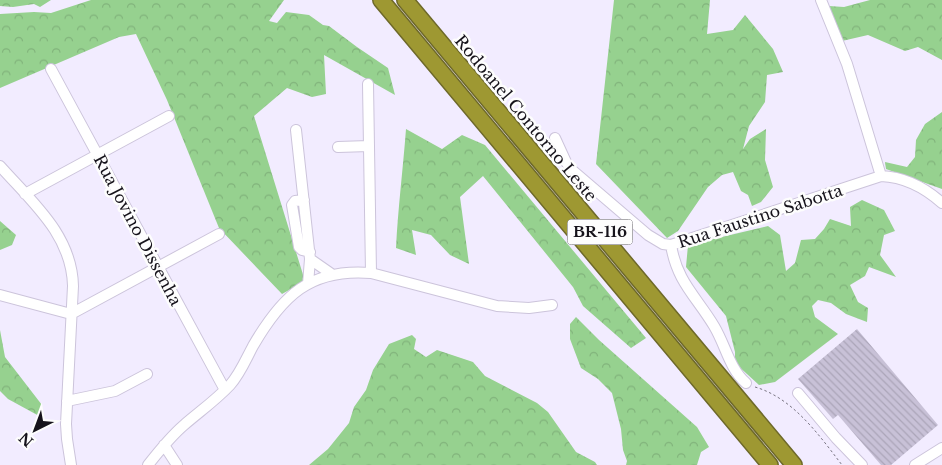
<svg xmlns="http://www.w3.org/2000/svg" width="942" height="465" viewBox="0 0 942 465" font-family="'Libre Baskerville',serif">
<defs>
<pattern id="forest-crowns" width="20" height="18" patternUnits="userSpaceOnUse" patternTransform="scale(1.25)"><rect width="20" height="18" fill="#96d18f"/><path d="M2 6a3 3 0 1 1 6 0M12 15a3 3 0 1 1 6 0" fill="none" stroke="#81b37b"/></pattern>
<pattern id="building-back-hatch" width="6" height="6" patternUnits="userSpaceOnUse" patternTransform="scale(1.25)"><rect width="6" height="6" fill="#c8c1d7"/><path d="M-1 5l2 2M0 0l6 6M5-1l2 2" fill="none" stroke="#aba5b8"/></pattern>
</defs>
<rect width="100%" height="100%" fill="#f2ecff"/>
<path fill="url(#forest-crowns)" d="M0,0H51L40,7L34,4L13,7L0,6Z
M91,0H284L269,21L277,23L286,12L309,15L323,25L329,26L357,47L388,68L395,95L324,55L326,94L312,97L287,88L254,116L305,281L282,294L219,228L167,100L136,34L119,37L0,88V14L34,12L51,13Z
M614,0H710L707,34L733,30L745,15L773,49L783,72L767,75L765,102L749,126L743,149L750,139L766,129L765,160L773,187L761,202L752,206L748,195L741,191L733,172L722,175L708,187L678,231L667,238L596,164Z
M870,0H942V60L918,47L905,51L868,35L842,41L829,6L844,7Z
M942,112V189L886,169L885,162L907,167L915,157L916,140L925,124Z
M406,129L442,149L462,135L485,145L646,338L631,348L583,306L573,287L483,176L460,197L469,264L450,255L431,235L412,230L416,255L396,248C398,208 403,169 406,129Z
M862,200L884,210L895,231L884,235L880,255L896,277L869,267L865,276L850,285L858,302L868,308L867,322L846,314L831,303L818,300L812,306L815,317L838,334L775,382L759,385L735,363V352L726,316L686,267L688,245L768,226L780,235L786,271L795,263L801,240L815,239L824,229L830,219L851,226L850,207Z
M0,221L16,235L12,245L0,250Z
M576,317L599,340L697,427L709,447L701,452L697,465H626L627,461L623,450L621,429L612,393L598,379L581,368L570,339V324Z
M0,330L5,357L42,405L41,417L8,399L0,391Z
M412,335L416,339L414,349L426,357L437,350L473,362L485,376L537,403L548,412L576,452L595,462L597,465H309L328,449L349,423L354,407L366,390L373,370L389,344Z"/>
<path fill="url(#building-back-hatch)" d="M857,329L938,425L891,465H881L838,415L833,419L798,379Z"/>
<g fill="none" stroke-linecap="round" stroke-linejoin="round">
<defs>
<path id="minor" d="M821,0L847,64L881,176
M51,69L225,390
M368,84L371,273
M296,130L310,259L308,284
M555,138L566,162L572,170L648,235L663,244L671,245L881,176C905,177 924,187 942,203
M338,147L369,146
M0,166C32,202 72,235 73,286L66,424L67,439L71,465
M25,194L169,116
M304,200L295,201L292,205L299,247L302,250L310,252
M671,245C677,282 696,296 714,326C726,346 729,368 746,383
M310,259L333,275
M0,295L71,314L219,234
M798,393L836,438L862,465
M67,401L115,391L147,374
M164,445L177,465
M148,465C159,451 170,437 184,425C199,412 216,400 230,385C240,374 246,359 253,346C282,296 310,268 371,273L497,306L529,308L552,305
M915,465L942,448"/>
<path id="highway" d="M381,0L770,465
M405,0L794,465"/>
</defs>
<use href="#minor" stroke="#ccc4db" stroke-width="12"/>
<use href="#highway" stroke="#6e692a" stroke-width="18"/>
<path stroke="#7a7683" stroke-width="1" stroke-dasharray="2.5 2.5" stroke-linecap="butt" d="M755,387C793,398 819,435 842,465"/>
<use href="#minor" stroke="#fff" stroke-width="10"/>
<use href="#highway" stroke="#9e9832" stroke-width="15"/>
</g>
<g text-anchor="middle" stroke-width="5" stroke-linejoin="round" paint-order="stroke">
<rect fill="#fdfdfd" stroke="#5b595f" stroke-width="1" x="567.5" y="219.5" width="65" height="25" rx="4"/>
<g font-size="15" font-weight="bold" fill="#16131b">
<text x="600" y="237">BR-116</text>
</g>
<g font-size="16" fill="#16131b" stroke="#fdfdfd">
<text transform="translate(526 118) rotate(50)" y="6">Rodoanel Contorno Leste</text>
<text transform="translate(760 216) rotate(-18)" y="6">Rua Faustino Sabotta</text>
<text transform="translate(138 230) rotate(62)" y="6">Rua Jovino Dissenha</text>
</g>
</g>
<g transform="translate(35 430) rotate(222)" stroke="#fdfdfd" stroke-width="4" paint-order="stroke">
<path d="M0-4L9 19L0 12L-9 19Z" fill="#16131b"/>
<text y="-8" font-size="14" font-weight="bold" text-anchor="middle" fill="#16131b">N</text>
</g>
</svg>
